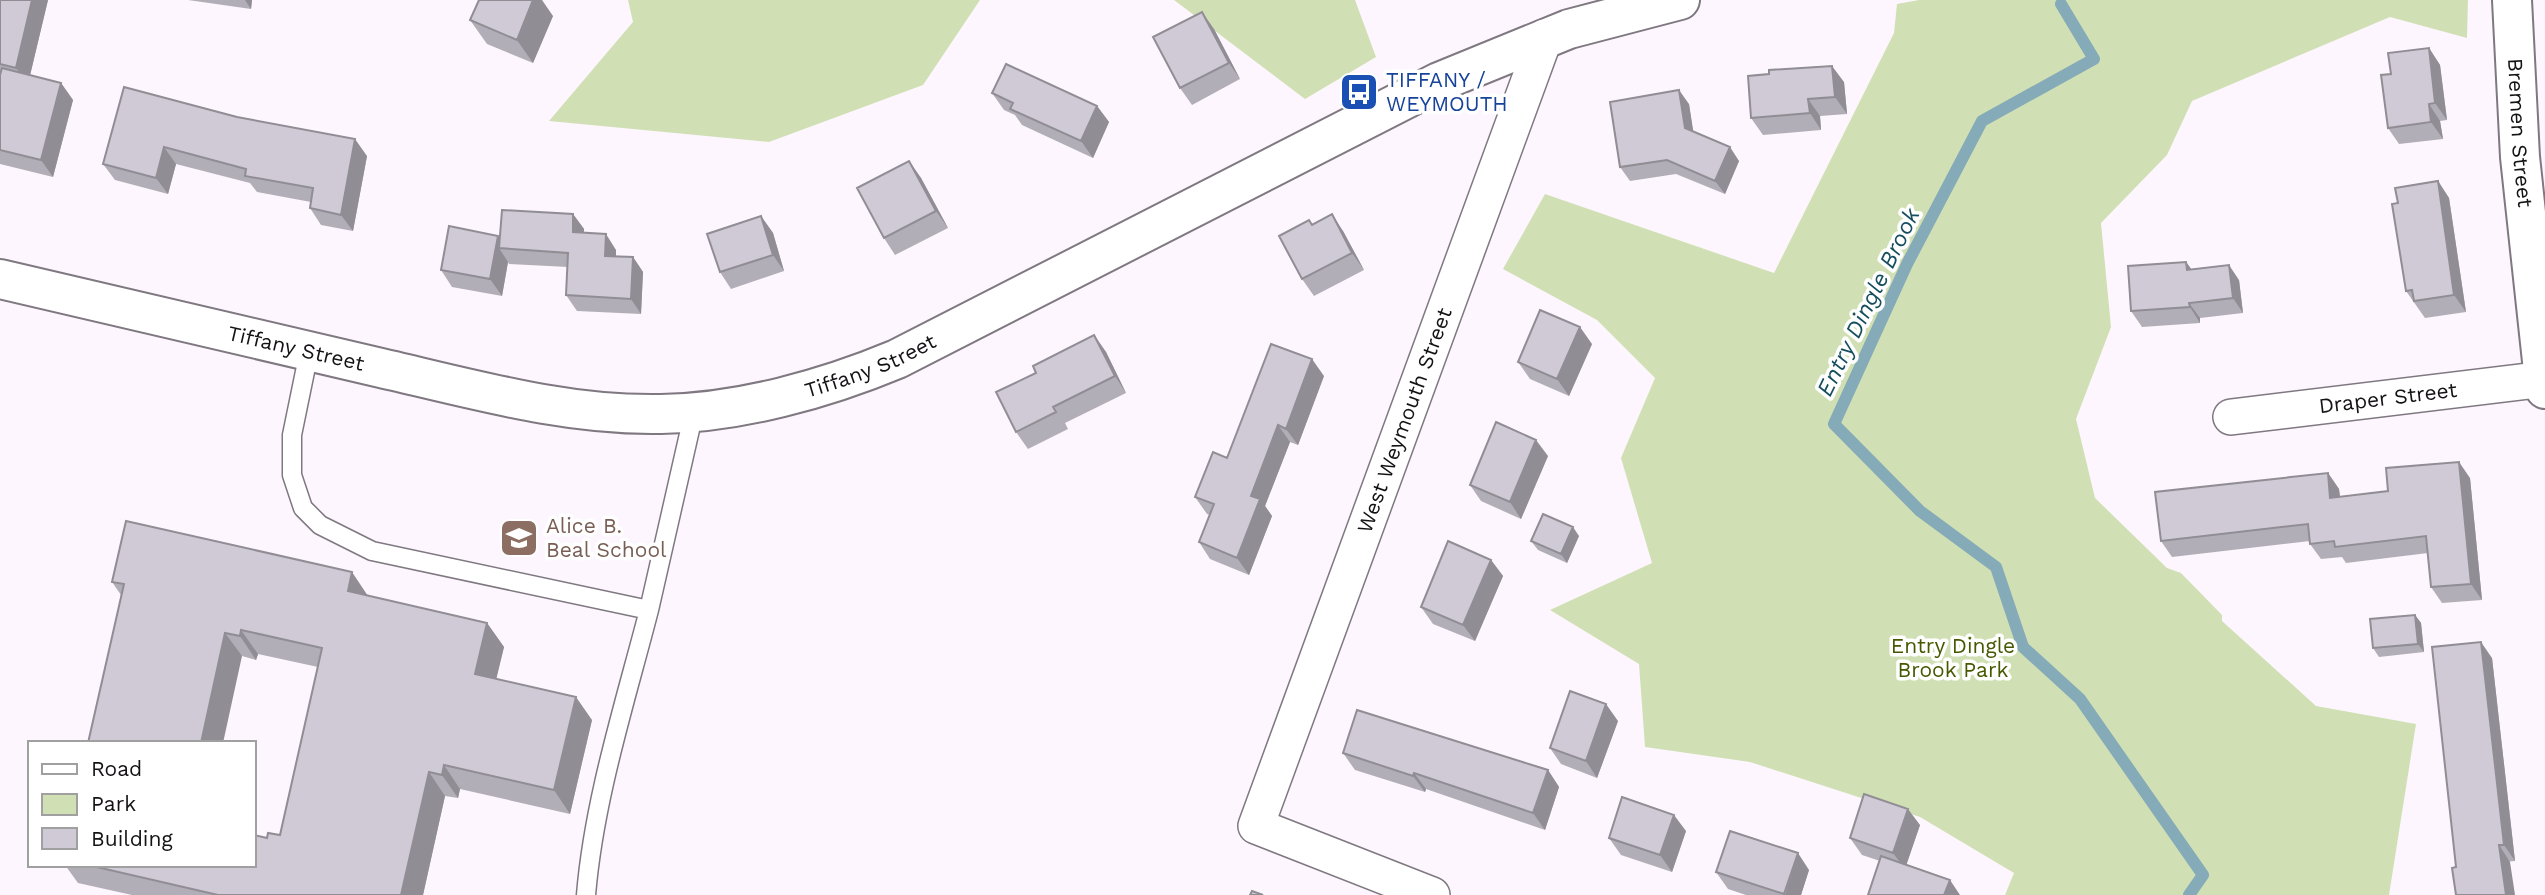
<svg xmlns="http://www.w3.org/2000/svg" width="2545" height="895" viewBox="0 0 2545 895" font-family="'Work Sans',sans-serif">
<rect width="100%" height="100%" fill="#fdf6fe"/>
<path fill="#d1e0b4" d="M628,0H980L923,85L769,142L549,121L633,22Z
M1174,0H1355L1376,57L1305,99Z
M1919,0H2468L2467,38L2390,17L2192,101L2167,155L2101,223L2111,327L2076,419L2095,498L2167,568L2181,573L2222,615V621L2316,706L2416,724L2389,895H2005L2014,873L1920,817L1750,762L1645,747L1639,664L1550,610L1652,563L1621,458L1655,378L1597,320L1503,269L1545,194L1774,273L1894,33L1897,4Z"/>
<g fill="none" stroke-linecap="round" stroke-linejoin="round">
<path stroke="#85aab8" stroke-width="12" d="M2061,4L2094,59L1982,121L1907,264L1834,424L1920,511L1996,567L2023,647L2080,699L2203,875L2189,895"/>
<defs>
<path id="service" d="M309,352L292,435V475L303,508L320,525L372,551L649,610L694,412
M586,895C594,799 625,703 649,610"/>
<g id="minor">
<path id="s1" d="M2231,417L2545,379"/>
<path id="s2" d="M1432,895L1256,826L1545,37"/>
</g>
<g id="tertiary">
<path id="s3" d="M2512,0L2520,157L2545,389"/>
</g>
<g id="secondary">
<path id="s4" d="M0,279C127,309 254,339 381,368C473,389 566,416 661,414C739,413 825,389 897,359L1439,82L1569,29L1680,0"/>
</g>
</defs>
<use href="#service" stroke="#7f7881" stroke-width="21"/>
<use href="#minor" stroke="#7f7881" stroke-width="38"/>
<use href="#tertiary" stroke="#7f7881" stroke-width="42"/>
<use href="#secondary" stroke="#7f7881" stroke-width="42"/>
<use href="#service" stroke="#fff" stroke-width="18"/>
<use href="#minor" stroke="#fff" stroke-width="35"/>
<use href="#tertiary" stroke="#fff" stroke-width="38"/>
<use href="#secondary" stroke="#fff" stroke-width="38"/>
</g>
<path fill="#b2aeb7" d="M0,0H48L30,75L61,83L73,100L53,177L0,164Z
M188,0H252L251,9Z
M553,16L533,63L487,44L470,20Z
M1214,29L1240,79L1192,105L1180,88Z
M2429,48L2440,65L2447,120L2440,121L2443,139L2399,144L2388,128L2391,74Z
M1844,82L1847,114L1820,116L1821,130L1763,135L1751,118Z
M124,87L367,156L353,231L321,225L310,208L311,202L257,192L250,183L176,164L168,194L115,180L103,164Z
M992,93L1097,106L1109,122L1093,158L1022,125L1015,115L1004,110Z
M1689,104L1693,132L1739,161L1725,194L1676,174L1630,181L1620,167Z
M909,161L921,178L948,228L895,255L884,238Z
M2438,181L2449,198L2466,312L2425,318L2406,291L2398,203Z
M573,214L584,229V233L616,250V256L633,257L643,272L641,314L577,311L566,295L568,267L509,264L508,262L502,296L452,287L441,270L498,236L500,238Z
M761,216L773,233L784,271L731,289L720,272Z
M1312,224L1343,231L1364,270L1314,296L1302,279Z
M2186,262L2192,270L2239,280L2243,313L2200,318V323L2142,327L2131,311Z
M1094,335L1106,352L1126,393L1065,423L1068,429L1028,449L1016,432L1036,373Z
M1592,344L1569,396L1530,379L1518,362Z
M1324,376L1298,445L1290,442L1265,506L1272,516L1249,575L1210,559L1199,542L1210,515L1207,514L1195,497L1227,458Z
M1548,456L1521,519L1481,501L1470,485Z
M2328,473L2339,489L2340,497L2388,491L2470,478L2482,600L2442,603L2431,587L2428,553L2346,563L2342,557L2321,559L2310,544V541L2172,557L2161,541Z
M1579,536L1567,563L1538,550L1531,541Z
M1491,560L1503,576L1475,641L1433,624L1421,607Z
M112,582L368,596L487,623L504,647L496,678L592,720L570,814L460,789L458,798L445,796L423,895H132L78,883L65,865H254L267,838L280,835L318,667L258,654L256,660L242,656L121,595Z
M2415,615L2421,623L2424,652L2379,657L2373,648Z
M2492,658L2515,861L2456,867Z
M1618,721L1597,778L1561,764L1550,748Z
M1343,753L1548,770L1559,787L1545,830L1426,789L1425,792L1355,770Z
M1920,825L1906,865L1880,861L1862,855L1850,838Z
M1686,831L1672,872L1621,855L1609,838Z
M1809,870L1801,895H1746L1728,889L1716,872Z"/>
<path fill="#918d95" d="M32,0H48L28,84L16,68Z
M245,0H252L251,9Z
M533,0H542L553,16L533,63L517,40Z
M1202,12L1214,29L1240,79L1229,63Z
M2429,48L2440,65L2447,120L2435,103Z
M1832,66L1844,82L1847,114L1835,97Z
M61,83L73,100L53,177L41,160Z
M1679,90L1689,104L1695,142L1685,128Z
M1808,99L1820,116L1821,130L1810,113Z
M2429,104L2440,121L2443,139L2431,122Z
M1097,106L1109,122L1093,158L1081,141Z
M355,139L367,156L353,231L341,215Z
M164,147L176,164L168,194L156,178Z
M1730,147L1739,161L1725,194L1715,181Z
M909,161L921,178L948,228L936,211Z
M2438,181L2449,198L2466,312L2454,295Z
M573,214L584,229L583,248L573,232Z
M1332,214L1343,231L1364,270L1352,253Z
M761,216L773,233L784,271L773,255Z
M606,234L616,250V271L605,256Z
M498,236L507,249L499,248L508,262L502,296L490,279Z
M633,257L643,272L641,314L631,299Z
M2186,262L2197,277L2187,270Z
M2229,265L2239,280L2243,313L2233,298Z
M2189,303L2200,318V323L2190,307Z
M1580,327L1592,344L1569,396L1557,379Z
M1094,335L1106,352L1126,393L1115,376Z
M1312,359L1324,376L1298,445L1286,429Z
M1278,425L1290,442L1265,506L1272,516L1249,575L1237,558L1251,496Z
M1536,440L1548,456L1521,519L1510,502Z
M2459,462L2470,478L2482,600L2471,584Z
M2328,473L2339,489L2342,513L2330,498Z
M1573,527L1579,536L1567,563L1561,554Z
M1491,560L1503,576L1475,641L1463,625Z
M352,572L368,596L348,591Z
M2415,615L2421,623L2424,652L2418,644Z
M487,623L504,647L492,697L475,674Z
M241,630L258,654L256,660L240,636Z
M225,633L242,656L223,743H201Z
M2481,642L2492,658L2515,861L2504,845Z
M576,697L592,720L570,814L554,790Z
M1606,704L1618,721L1597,778L1586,761Z
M444,765L460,789L458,798L442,775Z
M1548,770L1559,787L1545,830L1533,813Z
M429,772L445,796L423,895H401Z
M1414,773L1426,789L1425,792L1413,776Z
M1908,809L1920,825L1905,869L1893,853Z
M1674,815L1686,831L1672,872L1660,855Z
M2499,845L2510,862L2515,895H2506Z
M1798,853L1809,870L1801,895H1785Z
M1950,880L1960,895H1944Z"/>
<path fill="#cfcad5" stroke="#918d95" stroke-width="2" d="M0,0H32L16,68L0,64Z
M479,0H533L517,40L470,20Z
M1202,12L1229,63L1180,88L1153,37Z
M2429,48L2435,103L2429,104L2431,122L2388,128L2381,75L2391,74L2388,53Z
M1006,64L1097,106L1081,141L1010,109L1013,103L992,93Z
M1832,66L1835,97L1808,99L1810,113L1751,118L1748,76L1769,74V70Z
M2,68L61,83L41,160L0,150V75Z
M124,87L237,117L355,139L341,215L310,208L313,188L245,176L246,169L164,147L156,178L103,164Z
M1679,90L1685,128L1730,147L1715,181L1667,160L1620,167L1610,102Z
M909,161L936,211L884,238L857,188Z
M2438,181L2454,295L2414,301L2412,290L2406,291L2392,204L2398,203L2395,188Z
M502,210L573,214V232L606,234L605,256L633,257L631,299L566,295L568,253L499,248Z
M1332,214L1352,253L1302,279L1279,236L1309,220L1312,225Z
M761,216L773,255L720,272L707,234Z
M449,226L498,236L490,279L441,270Z
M2186,262L2187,270L2229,265L2233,298L2189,303L2190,307L2131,311L2128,266Z
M1540,310L1580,327L1557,379L1518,362Z
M1094,335L1115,376L1053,407L1056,412L1016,432L996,392L1036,373L1033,366Z
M1271,344L1312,359L1286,429L1278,425L1251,496L1260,499L1237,558L1199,542L1214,504L1195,497L1213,452L1227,458Z
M1496,422L1536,440L1510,502L1470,485Z
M2459,462L2471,584L2431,587L2426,536L2335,547L2334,541L2310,544L2308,524L2161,541L2155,492L2328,473L2330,498L2388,491L2386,468Z
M1543,514L1573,527L1561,554L1531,541Z
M126,521L352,572L348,591L487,623L475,674L576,697L554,790L444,765L442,775L429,772L401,895H218L88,865H254V835L267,838L268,833L280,835L322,648L241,630L240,636L225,633L201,743H88L124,584L112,582Z
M1448,541L1491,560L1463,625L1421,607Z
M2415,615L2418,644L2373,648L2370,619Z
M2481,642L2504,845H2499L2506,895H2456L2452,868L2456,867L2432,647Z
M1570,691L1606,704L1586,761L1550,748Z
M1357,710L1548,770L1533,813L1414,773L1413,776L1343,753Z
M1864,794L1908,809L1893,853L1850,838Z
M1622,797L1674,815L1660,855L1609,838Z
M1730,831L1798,853L1784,894L1716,872Z
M1881,856L1950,880L1944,895H1868Z
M1252,891L1263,895H1250Z"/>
<defs>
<symbol id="bus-square" viewBox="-11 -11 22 22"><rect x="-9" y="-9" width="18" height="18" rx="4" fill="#1a4fb4" stroke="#fff"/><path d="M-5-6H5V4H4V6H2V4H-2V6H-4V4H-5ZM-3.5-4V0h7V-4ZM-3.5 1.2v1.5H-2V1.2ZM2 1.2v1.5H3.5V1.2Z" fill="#fff"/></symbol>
<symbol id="school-square" viewBox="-11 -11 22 22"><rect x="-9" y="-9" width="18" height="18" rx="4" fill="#8d6e63" stroke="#fff"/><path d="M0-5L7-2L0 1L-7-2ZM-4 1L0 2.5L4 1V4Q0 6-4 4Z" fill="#fff"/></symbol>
</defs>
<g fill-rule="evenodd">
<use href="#bus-square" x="1337" y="70" width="44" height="44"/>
<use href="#school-square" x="497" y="516" width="44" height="44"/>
</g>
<g text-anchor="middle" stroke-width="7" stroke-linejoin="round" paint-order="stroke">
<g font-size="21" fill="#164399" stroke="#fff" text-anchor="start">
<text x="1386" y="87">TIFFANY /<tspan x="1386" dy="24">WEYMOUTH</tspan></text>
</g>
<g font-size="21" fill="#151215" stroke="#fff">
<text dy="7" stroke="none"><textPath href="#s3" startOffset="133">Bremen Street</textPath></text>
<text dy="7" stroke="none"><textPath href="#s4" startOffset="304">Tiffany Street</textPath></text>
<text dy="7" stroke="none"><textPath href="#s4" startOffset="892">Tiffany Street</textPath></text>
<text dy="7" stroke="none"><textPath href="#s1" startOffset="158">Draper Street</textPath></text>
<text dy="7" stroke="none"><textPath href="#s2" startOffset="621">West Weymouth Street</textPath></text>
</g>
<g font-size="21" fill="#785e54" stroke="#fff" text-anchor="start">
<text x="546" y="533">Alice B.<tspan x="546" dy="24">Beal School</tspan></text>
</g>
<g font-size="21" fill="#465901" stroke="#fff">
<text x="1953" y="653">Entry Dingle<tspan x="1953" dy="24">Brook Park</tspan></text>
</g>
<g font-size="23" font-style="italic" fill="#154e5f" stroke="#fff">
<text transform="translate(1868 302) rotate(-64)" y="8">Entry Dingle Brook</text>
</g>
</g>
<rect x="28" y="741" width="228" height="126" fill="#ffffff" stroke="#a1a0a1" stroke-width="2"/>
<rect x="42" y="764" width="35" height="10" fill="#ffffff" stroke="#a1a0a1" stroke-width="2"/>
<text x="91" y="776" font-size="21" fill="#151215">Road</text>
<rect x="42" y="794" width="35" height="21" fill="#d1e0b4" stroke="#a1a0a1" stroke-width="2"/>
<text x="91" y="811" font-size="21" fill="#151215">Park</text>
<rect x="42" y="828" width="35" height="21" fill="#cfcad5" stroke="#a1a0a1" stroke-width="2"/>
<text x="91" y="846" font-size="21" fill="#151215">Building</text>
</svg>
